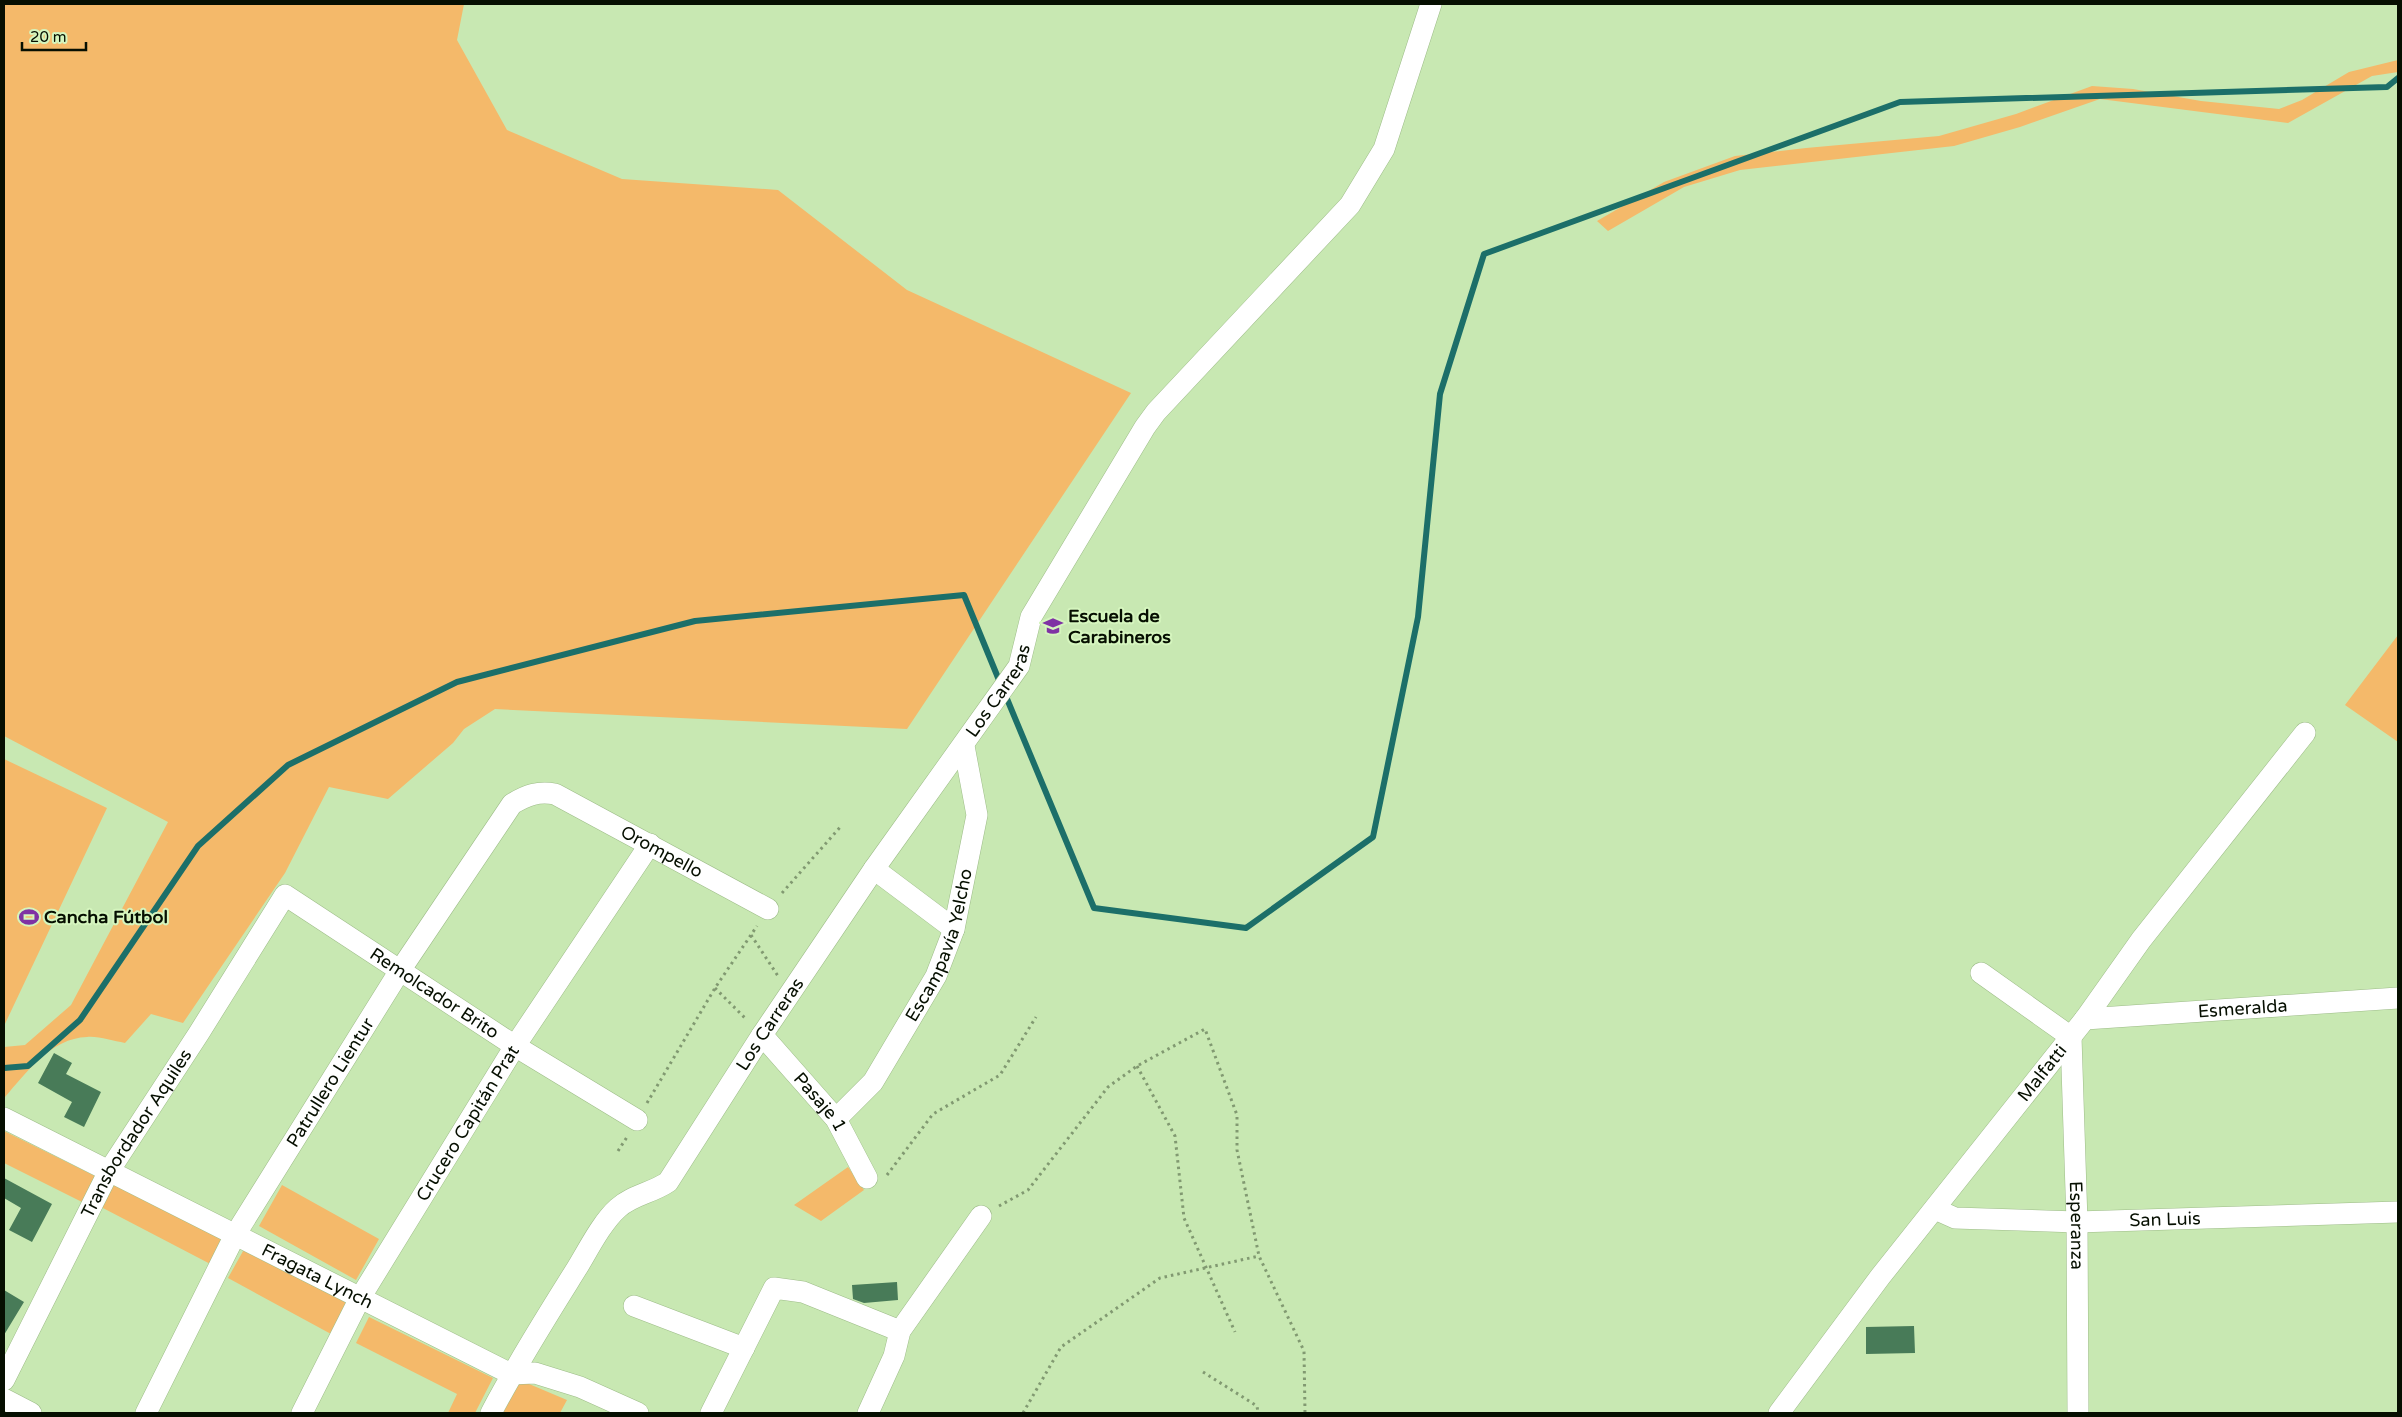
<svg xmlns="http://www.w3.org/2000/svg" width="2402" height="1417" viewBox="0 0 2402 1417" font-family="'Varela Round',sans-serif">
<rect width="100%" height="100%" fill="#c8e8b2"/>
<path fill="#f4b96a" d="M4,4H464L457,40L507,130L622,179L778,190L907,290L1131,393L907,729L495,709L464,729L453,743L388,799L329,787L285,873L183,1023L151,1014L125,1043C113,1041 99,1036 87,1037C51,1038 26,1073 5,1097L4,1047L25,1045L71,1005L168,822L4,736Z
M2398,60V72L2372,76L2288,123L2100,99L2020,127L1954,146L1740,170L1684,187L1608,231L1597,221L1664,182L1735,156L1806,148L1939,136L2016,114L2092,86L2133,89L2201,101L2279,109L2302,100L2349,72Z
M2398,635V742L2345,705Z
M4,759L107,808L4,1026Z
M4,1131L97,1177L84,1203L4,1163Z
M848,1167L864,1190L821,1221L794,1205Z
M114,1179L233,1238L218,1268L101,1207Z
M282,1185L379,1239L356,1280L259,1226Z
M247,1244L349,1300L331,1334L228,1278Z
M369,1317L493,1378L475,1413H448L457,1394L356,1343Z
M522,1381L567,1400L560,1413H501L511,1393Z"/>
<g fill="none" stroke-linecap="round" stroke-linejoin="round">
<path stroke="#1c6f69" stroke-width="6" d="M1005,694L1094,908L1246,928L1373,837L1418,617L1440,394L1484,254L1900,102L2387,87L2398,78
M4,1068L28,1066L80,1020L198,846L288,765L457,682L695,621L964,595L1001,685"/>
</g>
<path fill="#487b58" d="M54,1053L72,1063L66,1074L101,1092L84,1127L64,1117L72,1102L38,1083Z
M4,1178L52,1204L32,1242L9,1230L21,1208L4,1198Z
M897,1282L898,1300L864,1303L853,1299L852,1285Z
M4,1290L24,1302L4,1335Z
M1914,1326L1915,1353L1866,1354V1327Z"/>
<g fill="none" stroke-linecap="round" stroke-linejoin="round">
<defs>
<g id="minor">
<path d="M874,869L954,929"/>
<path id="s1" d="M1981,973L2071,1037L2077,1222L2078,1413"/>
<path id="s2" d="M2085,1019L2398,998"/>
<path id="s3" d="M762,1035L836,1119L867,1178"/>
<path id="s4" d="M4,1118L511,1374L535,1373L580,1387L638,1413"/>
<path id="s5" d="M836,1119L873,1082L936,976L954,929L977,815L964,746"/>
<path id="s6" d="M1935,1209L1955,1218L2077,1222L2398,1212"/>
<path d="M634,1306L744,1348"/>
<path id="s7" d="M4,1380L109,1171L199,1033L285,895L515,1046L637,1120"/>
<path d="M4,1399L31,1413"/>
<path id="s8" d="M146,1413L235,1235L399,972L512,804C527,795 538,791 555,794L768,909"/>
<path id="s9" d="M302,1413L360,1298L515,1046L650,844"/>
<path id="s10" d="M491,1413C517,1363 547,1316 577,1268C588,1250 602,1222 618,1208C632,1195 652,1193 668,1182L762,1035L874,869L1019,666L1031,617L1145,427L1156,412L1350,205L1384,149L1431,4"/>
<path d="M711,1413L774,1288L803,1292L900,1331"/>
<path d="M868,1413L894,1356L900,1331L981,1216"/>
<path id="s11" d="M1779,1413L1880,1277L2085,1019L2141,940L2305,733"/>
</g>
</defs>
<use href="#minor" stroke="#9dbc88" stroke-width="22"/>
<path stroke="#819971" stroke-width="3" stroke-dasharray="2.5 4" stroke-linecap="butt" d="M782,893L842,825
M751,935L778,976
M715,988L747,1020
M1137,1066L1175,1136L1184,1218L1235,1332
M647,1103L715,988L757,926
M618,1151L627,1137
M887,1175L933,1114L1000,1075L1036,1017
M999,1206L1028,1190L1108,1087L1137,1066L1205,1029L1237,1115V1150L1259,1256L1304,1351L1305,1413
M1203,1372L1257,1406L1258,1413
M1023,1413L1061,1347L1160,1278L1259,1256"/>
<use href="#minor" stroke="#fff" stroke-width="21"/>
</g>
<defs>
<symbol id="university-bare" viewBox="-9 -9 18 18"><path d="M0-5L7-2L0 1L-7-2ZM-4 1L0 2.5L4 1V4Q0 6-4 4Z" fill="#7f32a4" stroke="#d5f5be" stroke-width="2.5" paint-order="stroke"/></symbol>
<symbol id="stadium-bare" viewBox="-9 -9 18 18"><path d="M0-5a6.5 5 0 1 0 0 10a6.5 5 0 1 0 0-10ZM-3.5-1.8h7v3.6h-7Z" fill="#7f32a4" stroke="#d5f5be" stroke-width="2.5" paint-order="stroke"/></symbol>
</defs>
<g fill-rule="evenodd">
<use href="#university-bare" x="1039" y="612" width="28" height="28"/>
<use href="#stadium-bare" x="15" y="903" width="28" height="28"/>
</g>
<g text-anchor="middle" stroke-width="4" stroke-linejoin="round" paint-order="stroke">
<g font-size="18" font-weight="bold" fill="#060f01" stroke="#d5f5be" text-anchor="start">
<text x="1068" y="622">Escuela de<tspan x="1068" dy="21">Carabineros</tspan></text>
<text x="44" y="923">Cancha Fútbol</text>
</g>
<g font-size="18" fill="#060f01" stroke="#d5f5be">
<text dy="6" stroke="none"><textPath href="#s10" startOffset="891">Los Carreras</textPath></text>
<text dy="6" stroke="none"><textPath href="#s8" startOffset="878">Orompello</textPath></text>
<text dy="6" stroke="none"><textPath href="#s5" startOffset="206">Escampavía Yelcho</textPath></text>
<text dy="6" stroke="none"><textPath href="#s7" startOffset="740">Remolcador Brito</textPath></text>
<text dy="6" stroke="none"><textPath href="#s2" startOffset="158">Esmeralda</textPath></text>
<text dy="6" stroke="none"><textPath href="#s10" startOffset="486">Los Carreras</textPath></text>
<text dy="6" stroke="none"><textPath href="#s11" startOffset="430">Malfatti</textPath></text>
<text dy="6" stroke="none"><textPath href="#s8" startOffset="379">Patrullero Lientur</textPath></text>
<text dy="6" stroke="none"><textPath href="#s3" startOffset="89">Pasaje 1</textPath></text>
<text dy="6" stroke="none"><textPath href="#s9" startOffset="334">Crucero Capitán Prat</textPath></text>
<text dy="6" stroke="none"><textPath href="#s7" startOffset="280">Transbordador Aquiles</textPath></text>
<text dy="6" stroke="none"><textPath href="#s6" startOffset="232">San Luis</textPath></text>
<text dy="6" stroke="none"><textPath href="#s1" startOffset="299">Esperanza</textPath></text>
<text dy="6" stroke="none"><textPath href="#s4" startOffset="351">Fragata Lynch</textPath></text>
</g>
</g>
<rect width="2402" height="1417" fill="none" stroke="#060f01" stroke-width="10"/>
<path d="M22 42v8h64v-8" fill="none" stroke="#060f01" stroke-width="2.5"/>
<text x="30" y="42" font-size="15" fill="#060f01" stroke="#d5f5be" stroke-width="4" paint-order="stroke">20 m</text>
</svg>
